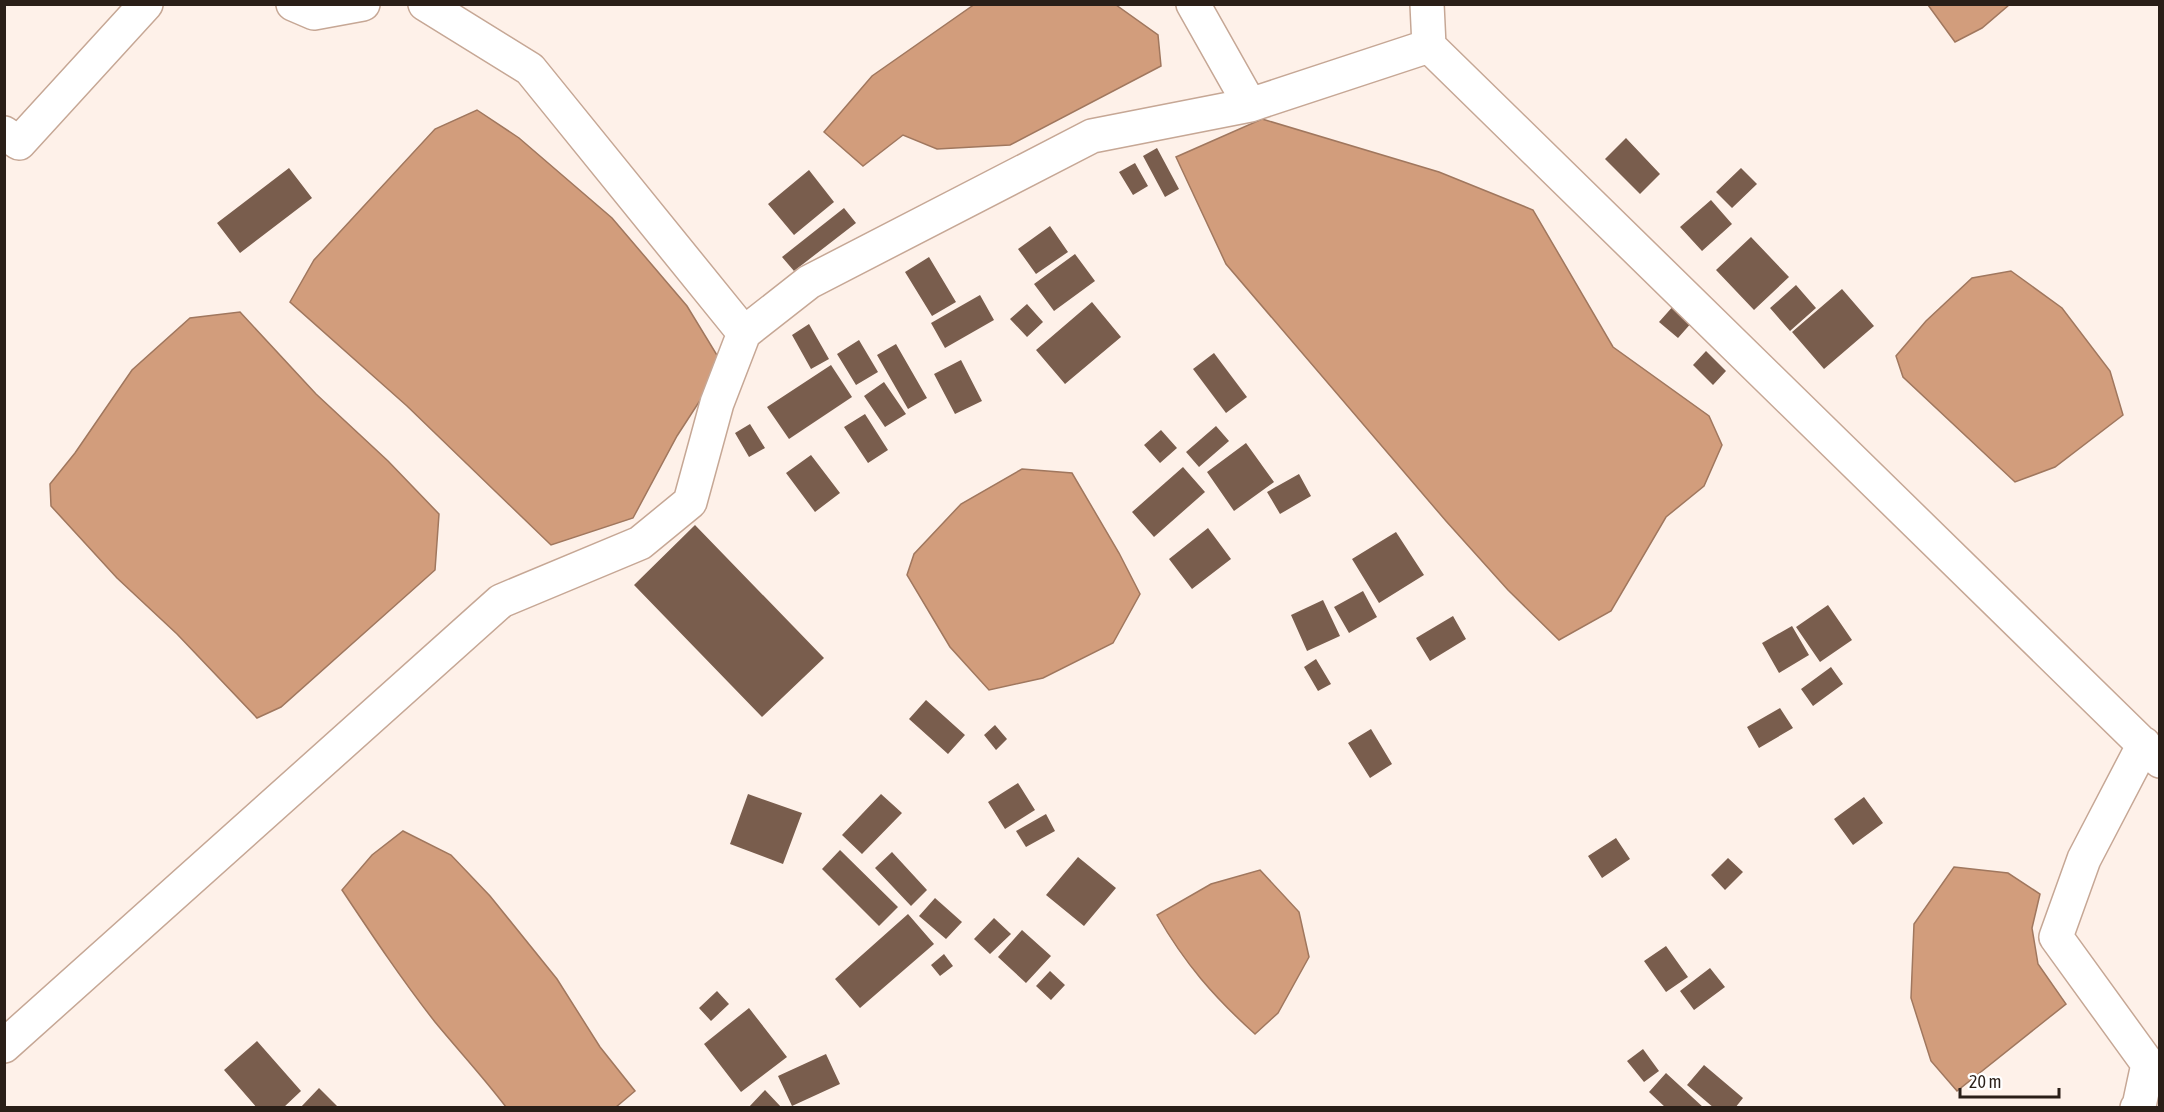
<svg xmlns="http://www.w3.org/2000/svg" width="2164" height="1112" viewBox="0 0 2164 1112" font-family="'Asap Condensed',sans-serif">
<rect width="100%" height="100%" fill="#fef1e9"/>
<path fill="#d29d7c" stroke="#a0775e" stroke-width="1.5" d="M975,4L1116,5L1158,35L1161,66L1010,145L937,149L903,135L863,166L824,132L872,76Z
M1928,5V4L2009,5L1982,28L1955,42Z
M477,110L519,138L612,218L687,306L723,365L677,436L633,518L551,545L407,406L290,302L314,260L435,129Z
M1262,119L1439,172L1533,210L1613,347L1709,416L1722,445L1704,486L1666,517L1611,611L1559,640L1508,590L1446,521L1226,264L1176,157Z
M2011,271L2062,308L2110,371L2123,415L2055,467L2015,482L1903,377L1896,356L1926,321L1972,278Z
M240,312L316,394L388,461L439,514L435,570L281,707L257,718L177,634L117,578L51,506L50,484L75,453L132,370L190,318Z
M1022,469L1072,473L1119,553L1140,594L1113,643L1043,678L989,690L950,647L907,575L914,554L961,504Z
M403,831L451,855L490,896L557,979L600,1047L635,1091L616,1107H506C484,1078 459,1051 435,1022C402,980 372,935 342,890L372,855Z
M1954,867L2008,873L2040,894L2032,928L2038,964L2066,1004L1957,1091L1931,1061L1911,998L1914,924Z
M1260,870L1299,912L1309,957L1278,1013L1255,1034C1214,997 1185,964 1157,915L1211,884Z"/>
<path fill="#795d4d" d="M1626,138L1660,174L1640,194L1605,159Z
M1157,148L1179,189L1165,197L1143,156Z
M1135,163L1148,186L1133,195L1119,172Z
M289,168L312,198L240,253L217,223Z
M1741,168L1757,184L1732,208L1716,192Z
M809,170L834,202L794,235L768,204Z
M1711,200L1732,224L1702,251L1680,227Z
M844,208L856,223L794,271L782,257Z
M1050,226L1068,252L1036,274L1018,249Z
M1751,237L1789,277L1754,310L1716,270Z
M1075,254L1095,281L1054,311L1034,284Z
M929,257L956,302L932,316L905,272Z
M1796,285L1816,308L1790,331L1770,308Z
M1842,289L1874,326L1824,369L1792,332Z
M980,295L994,320L945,348L931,323Z
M1092,302L1121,337L1065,384L1036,350Z
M1027,304L1043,322L1027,337L1010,319Z
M1675,304L1693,321L1678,338L1659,322Z
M809,324L829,359L811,369L792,335Z
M859,340L878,372L856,385L837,354Z
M896,344L927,398L908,409L877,355Z
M1706,351L1726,371L1713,385L1693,365Z
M1214,353L1247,397L1226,413L1193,369Z
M961,360L982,401L955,414L934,374Z
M831,365L852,397L789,439L767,407Z
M884,382L906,414L885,427L864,396Z
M865,414L888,450L868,463L844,427Z
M750,424L765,448L749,457L735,433Z
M1216,426L1229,441L1199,467L1186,452Z
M1161,430L1177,448L1160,463L1144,445Z
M1246,443L1274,482L1234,511L1207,472Z
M811,455L840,493L815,512L786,473Z
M1183,467L1205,492L1154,537L1132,512Z
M1299,474L1311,496L1280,514L1267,492Z
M695,525L824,658L762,717L634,585Z
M1208,528L1231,559L1192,589L1169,559Z
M1396,532L1424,575L1379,603L1352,559Z
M1363,591L1377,617L1349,633L1334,607Z
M1323,600L1340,636L1307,651L1291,615Z
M1828,605L1852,640L1820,662L1796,627Z
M1453,616L1466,639L1430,661L1416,638Z
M1792,626L1809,655L1779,673L1762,643Z
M1316,659L1331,684L1318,691L1304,667Z
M1831,667L1843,684L1813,706L1801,689Z
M926,700L965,735L948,754L909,719Z
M1780,708L1793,728L1759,748L1747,727Z
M995,725L1007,739L996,750L984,735Z
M1371,729L1392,764L1370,778L1348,743Z
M1018,783L1035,810L1005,829L988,802Z
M748,794L802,813L783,864L730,844Z
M881,794L902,813L862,854L842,835Z
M1864,797L1883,823L1853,845L1834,819Z
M1046,814L1055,831L1026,847L1016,831Z
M1616,838L1630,859L1602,878L1588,856Z
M840,850L898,907L879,926L822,869Z
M892,852L927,890L911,906L875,868Z
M1078,857L1116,888L1084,926L1046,895Z
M1728,858L1743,872L1725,890L1711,875Z
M935,898L962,922L946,939L919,916Z
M908,914L934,944L860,1008L835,979Z
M994,918L1011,934L990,954L974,939Z
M1022,930L1051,956L1026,983L998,957Z
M1666,946L1688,977L1666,992L1644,961Z
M944,954L953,966L940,976L931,965Z
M1710,968L1725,987L1694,1010L1680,991Z
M1050,971L1065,985L1051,1000L1036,986Z
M717,991L729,1004L711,1021L699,1008Z
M749,1008L787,1057L741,1092L704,1044Z
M257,1041L301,1091L283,1108H257L224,1070Z
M1643,1049L1659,1071L1644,1082L1627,1061Z
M826,1054L840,1084L792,1106L778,1076Z
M1704,1065L1743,1098L1735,1108H1714L1687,1085Z
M1666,1073L1704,1108H1666L1649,1092Z
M319,1088L339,1108H300Z
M765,1090L782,1108H748Z"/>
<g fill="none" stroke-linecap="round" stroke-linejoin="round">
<defs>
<path id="minor" d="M293,4L314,13L363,4
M425,4L530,69L744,333
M1193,4L1250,105
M1427,4L1429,46
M4,133L19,143L146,4
M4,1046L501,601L640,543L690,502L717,403L744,333L809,282L1092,136L1250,105L1429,46L2160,761
M2137,1108L2139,1106L2148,1064L2056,937L2084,859L2144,744"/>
</defs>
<use href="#minor" stroke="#c6a795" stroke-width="36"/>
<use href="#minor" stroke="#fff" stroke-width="33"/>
</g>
<rect width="2164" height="1112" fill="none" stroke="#2a1f18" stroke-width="12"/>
<path d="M1960 1088v9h99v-9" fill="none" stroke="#2a1f18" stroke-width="3"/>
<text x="1969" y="1088" font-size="18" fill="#2a1f18" stroke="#ffffff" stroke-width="4.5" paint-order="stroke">20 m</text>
</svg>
